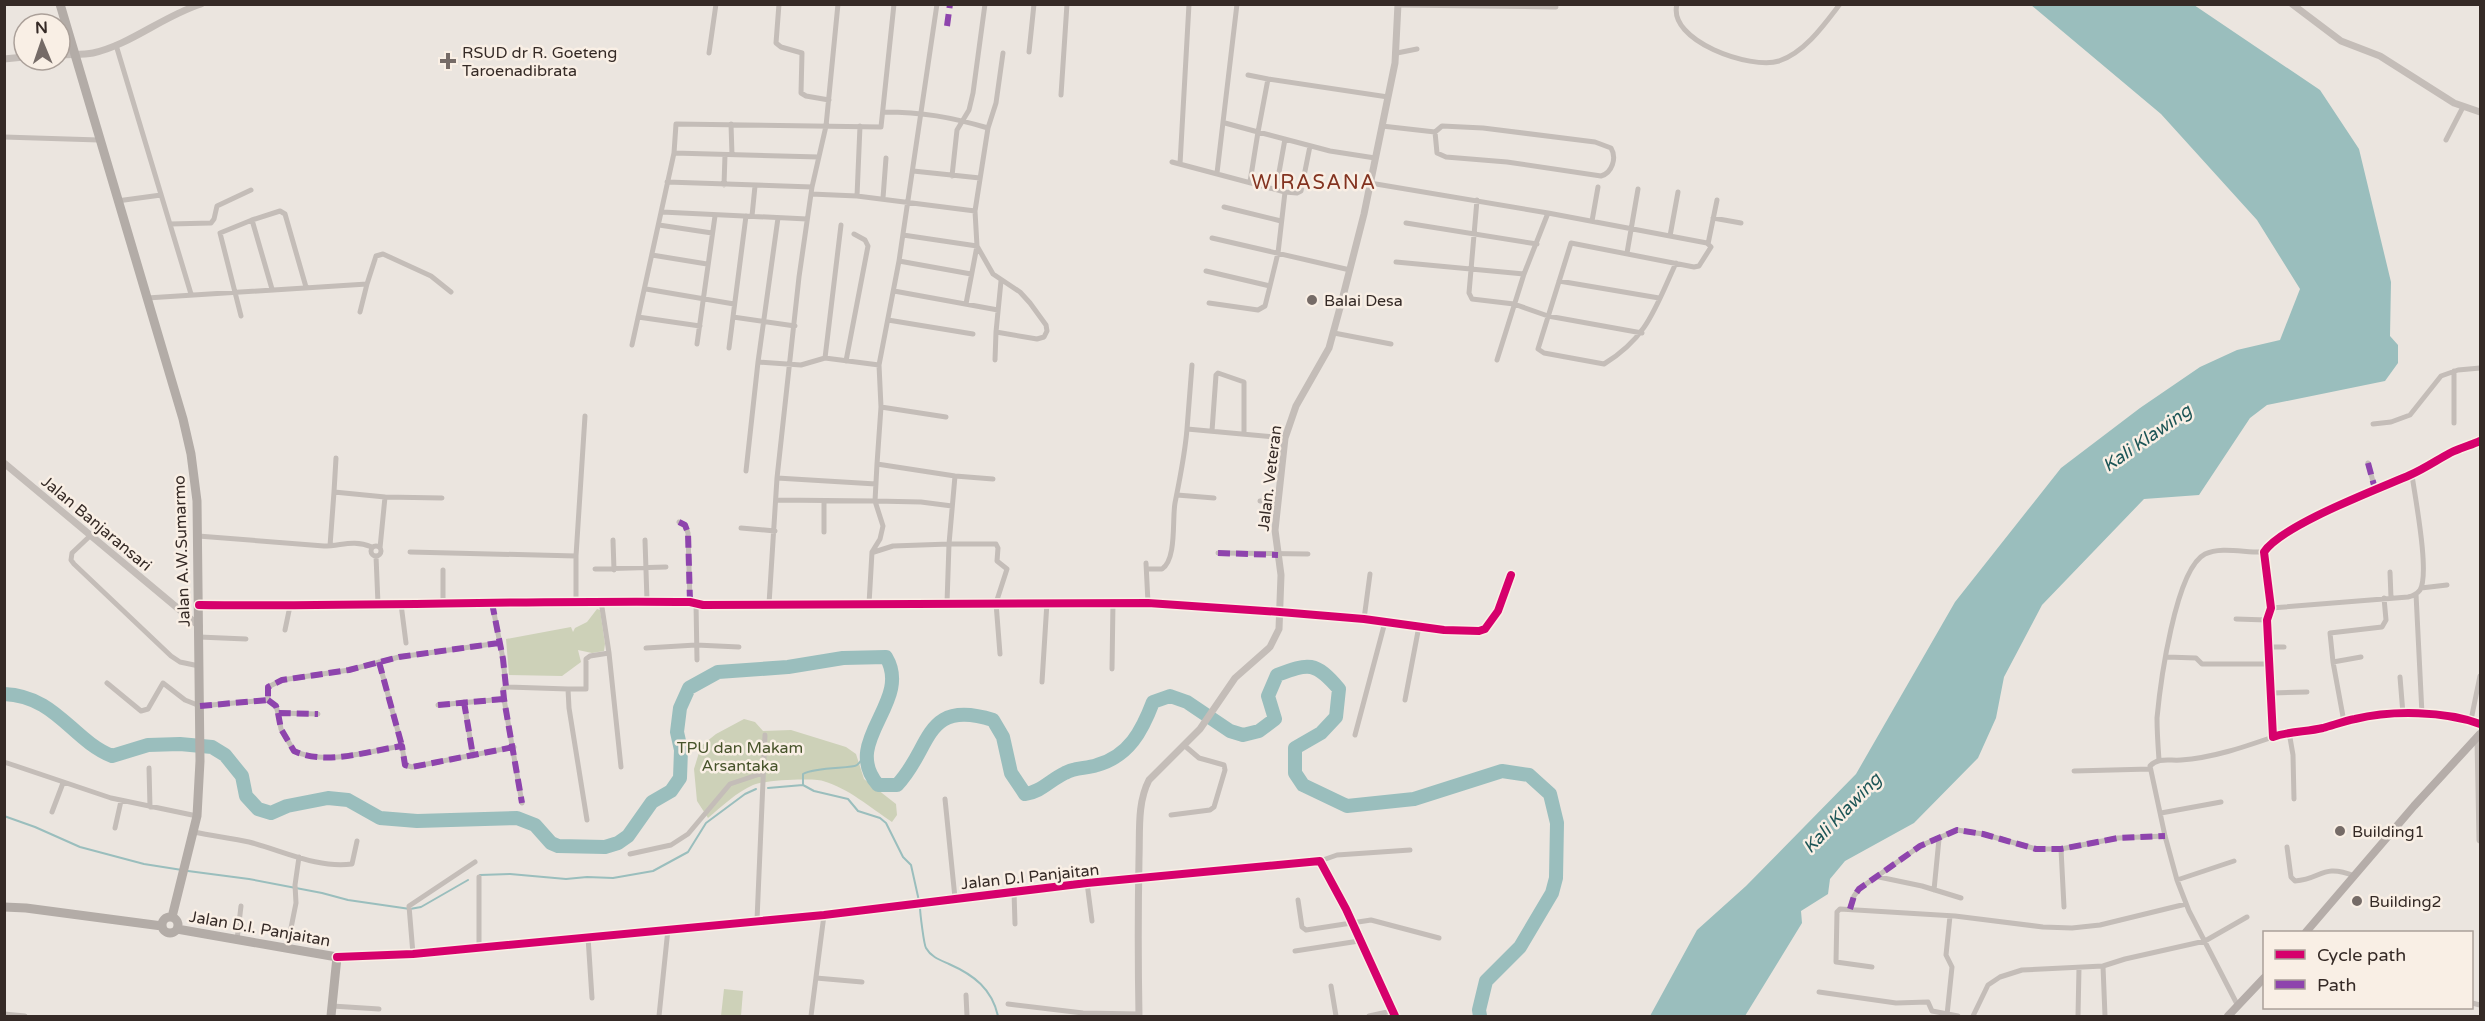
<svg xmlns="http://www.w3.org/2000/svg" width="2485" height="1021" viewBox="0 0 2485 1021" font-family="'Varela Round',sans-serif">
<rect width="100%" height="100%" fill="#ebe5df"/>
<path fill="#cdd1b8" d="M597,609L600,610L605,644L604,651L592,653L578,650L581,662L562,676L509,675L506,639L571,627L573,632L575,628L587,622Z
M744,719L755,722L763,731L791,730L846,747L856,754L864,779L896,804L897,815L892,822C871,808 848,788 823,781C811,778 765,780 753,785C737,792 722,806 708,818L697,801L694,769L701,746L716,734Z
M724,989L743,991L741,1016H721Z"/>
<path fill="#9abebd" d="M2031,5H2194L2320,90L2359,149L2391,282L2390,336L2398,345V363L2385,381L2267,405L2250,418L2199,495L2144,499L2042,605L2004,677L1996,718L1978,758L1914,823L1845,861L1830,879L1828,894L1801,911L1802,923L1745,1016H1650L1697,930L1746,886L1856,774L1955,602L2061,468L2140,408L2200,367L2237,350L2280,340L2300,289L2257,220L2161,114Z"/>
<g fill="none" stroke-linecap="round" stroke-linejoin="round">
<path stroke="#9abebd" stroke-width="2" d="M803,785V774C817,766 852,769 857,765C860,763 863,757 866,753
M768,788L803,785L814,791L848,799L858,811L880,818L886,823L903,857L911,865L919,901
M4,816L35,827L80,847L144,864L182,870
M188,871L249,879L322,893L348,900L410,909L421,907L468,880
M480,875L510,874L566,879L587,877L613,878L653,871L688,852L706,823L745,794L756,789
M920,907C920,913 924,945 926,948C931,957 940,960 949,964C974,975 992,989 998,1016"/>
<path stroke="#9abebd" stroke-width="14" d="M4,694C56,696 72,740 112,756L148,745L180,744L212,747L225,755L242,776L246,796L258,809L271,813L287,806L328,798L348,800L380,818L417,821L517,818L535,825L551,843L558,846L605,847L618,843L628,836L652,802L671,791L680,778L681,750L677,732L680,708L689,688L718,672L788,667L843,658L886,657C913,702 840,741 878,785H897C932,749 923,698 993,720L1003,737L1011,773L1025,794C1041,792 1050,780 1065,773C1076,767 1086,769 1097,765C1129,756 1142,731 1153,702L1170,696L1187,702L1230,731L1243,735L1259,731L1275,719L1268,696L1277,675C1309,663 1315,661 1339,689L1336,717L1321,733L1295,748V773L1303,785L1347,806L1414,799L1502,771L1529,775L1550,794L1557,823L1556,878L1552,893L1520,947L1486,981L1479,1010L1480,1016"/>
<path stroke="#c4bdb8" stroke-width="5" d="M779,4L776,43L781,47L802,53L801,93L806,96L829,100
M1677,4C1667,41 1751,70 1779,61C1805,52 1824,25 1840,4
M1398,5L1556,7
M116,45L191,294
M1029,52L1034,4
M709,53L716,4
M1397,53L1417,49
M1268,79L1388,97
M1061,95L1067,4
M884,112C922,112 951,117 988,128
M1225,123L1258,132L1268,79L1248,75
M731,124L732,155
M1382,126L1435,132L1442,126L1483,128L1595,142L1611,148C1617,158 1612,173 1601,176L1507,162L1446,157L1437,153L1435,132
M4,137L99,140
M2446,140L2463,107
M674,153L819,157
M1172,162L1285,192L1278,253L1270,286L1206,271
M1180,164L1189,4
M913,171L980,178
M1217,173L1237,4
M952,176L957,130L969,110L973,93L985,4
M667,182L812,187
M1250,182L1258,132L1330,151L1375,158
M1370,183L1548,213L1524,274L1396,262
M724,185L725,155
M1276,189L1285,139
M1285,192L1297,193L1301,191L1310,146
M811,194L857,196L860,126
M857,196L975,211L988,128L996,103L1003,53
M883,198L886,158
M1477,200L1469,293L1472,299L1514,304L1548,316L1642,333
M117,201L161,195
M1224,207L1281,221
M975,211L977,246L993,274L1020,292L1030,303L1046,325L1047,331L1044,337L1037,339L996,332L1001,281
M662,212L807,219
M1548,213L1707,243L1711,247L1699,266L1694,267L1571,243L1538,349L1544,353L1604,364C1648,337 1655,308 1676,263
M752,216L755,186
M1713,218L1741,223
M1592,221L1598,187
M1406,223L1537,244
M170,224L211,223L214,219L217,206L251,190
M659,225L712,233
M903,235L977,246L966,304
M1670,236L1678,192
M1212,238L1350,270
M1708,244L1717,200
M1627,253L1638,189
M652,255L707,264
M899,261L971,274
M1559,281L1659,298
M272,289L252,220L280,211L285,214L306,287
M646,289L734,304
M894,291L998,310
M147,298L367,284L376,256L383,254L431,276L451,292
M1209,303L1258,310L1265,306L1270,286
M360,312L367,284
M241,316L220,233L252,220
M638,317L700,326
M733,317L795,326
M888,320L973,334
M1334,333L1391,344
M697,344L715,216
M632,345L674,153L676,124L881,127L894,4
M729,348L746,216
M825,358L841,225
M995,360L996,332
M1497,360L1524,274
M846,361L868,246L865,240L854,234
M758,362L778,218
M1192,365L1187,429L1285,438
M881,407L946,417
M2454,423V371
M2373,424L2391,422L2410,415L2441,376L2458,370L2480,368
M1212,431L1216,375L1218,373L1244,382V434
M2480,441C2471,445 2460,448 2450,453C2437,460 2424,469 2410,475C2378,489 2282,525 2264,552L2271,608L2267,620L2273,737C2290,731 2306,732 2323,728C2334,725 2344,721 2355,719C2392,710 2445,711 2480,724
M2368,463L2375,489
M877,464L881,407L879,365
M746,471L758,362L801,365L825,358L879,365L899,261L937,4
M955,476L949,544H996L998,548L997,561L1007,569L996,603L1000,654
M777,478L876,484
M334,492L336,458
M1177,495L1214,498
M385,497L442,498
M776,500L875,501L883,526L880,539L872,552L869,604
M1260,501L1278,503
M952,506L921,502L875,501L877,464L955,476L993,479
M679,522L685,525L688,533L690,602
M741,528L775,531
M824,532V501
M91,535L72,553L71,560L74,564L171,656L180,662L199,666
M198,536L324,546C342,546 352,539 372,547
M613,540L614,570
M645,540L647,601
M371 551a5 5 0 1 1 10 0a5 5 0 1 1-10 0Z
M330,546L334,492L385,497L380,548
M410,552L576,556L585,416
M874,552L893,546L949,544L947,603
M1218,553L1308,554
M376,556L378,604
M576,556V601
M1146,563L1148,603
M595,569L666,567
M1148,569H1162C1177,559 1172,519 1175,503C1180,478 1185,454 1187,429
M443,570V603
M2390,572L2391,598
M2421,588L2447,585
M2416,594L2422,714
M492,603L503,659L506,687L503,689L504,699L522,803
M696,603L697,660
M401,604L406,643
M769,604L777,478L799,277L812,187L826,126L838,4
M199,605C363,607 526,600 690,602L703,605L1148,603L1280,612L1364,619L1444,630L1479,631L1485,629L1498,611L1511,575
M2271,608L2408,597C2413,596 2417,594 2420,590C2430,574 2415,497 2412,475
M1364,619L1370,574
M2236,619L2267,620
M285,630L290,606
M199,637L246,639
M2269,647H2284
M646,648L696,645L739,647
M609,653L621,767
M2167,657L2196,658L2202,664H2270
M379,662L402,746
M2333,662L2330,633L2382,627L2386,620L2384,598
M1112,669L1113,602
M2400,677L2403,714
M1042,682L1047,602
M107,683L141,711L148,709L163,683L185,700L200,706L268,700V687L282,680L349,670L399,657L499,643
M506,687L568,689
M2272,693L2307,692
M268,700L276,706L278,713L318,714
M1405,700L1419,626
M464,702L473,756
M438,705L504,699
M278,713L281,729L294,751C326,766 368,751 402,746L405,765L412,767L514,747
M2471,720L2480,676
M2344,722L2333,662L2361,657
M2289,732L2293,755L2294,799
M1355,735L1385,622
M2159,760C2158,746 2157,732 2157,718C2160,686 2175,569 2205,554C2221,546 2246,553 2264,552
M4,762L111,798L197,816
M149,768L150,807
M2074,771L2150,769
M945,799L955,898
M52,812L63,783
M2161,813L2221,802
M1171,815L1210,810L1214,807L1225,770L1224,765L1199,758L1185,746
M587,820L569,708L568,689H586V659L590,656L609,653L601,601
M115,828L121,801
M194,832C212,836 231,838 249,842C281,850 318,869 352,864L357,841
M2287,847L2291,877L2295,881C2323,879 2321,863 2355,876
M2061,849L2064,907
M630,854L671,845L688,834L730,784L763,773
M1320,861L1337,855L1410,850
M1879,877L1922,886L1961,898
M1139,878L1320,861L1346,909L1395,1016
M2177,880L2234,861
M1087,883L1092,921
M1934,890L1939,839
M1014,891L1015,924
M1298,900L1302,927L1306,930L1371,920L1439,938
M1850,909L1854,896L1859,889L1920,846L1957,830L1983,834L2036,849H2061L2118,838L2165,836
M757,920L765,735
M588,937L592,998
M237,940L241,906
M479,947V877
M287,948L296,903L295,885L299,857
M1295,951L1359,941
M413,954L409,906L475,862
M2103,966L2105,1016
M1872,967L1836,962L1837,912L1840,909L1955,916L2043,927L2072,928L2100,925L2186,904
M816,978L862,982
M1331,986L1336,1016
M1819,992L1896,1003L1928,1002L1932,1011L1958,1016
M966,995L967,1016
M2472,1003L2480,1005
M1008,1004L1083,1013L1139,1014
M332,1006L379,1009
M2238,1006L2189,911L2177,880L2165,836L2150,766C2158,757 2170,761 2181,760C2212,758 2244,747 2273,737
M4,1014L25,1016
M1947,1015L1952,967L1946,955L1950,916
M659,1016L668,929
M811,1016L824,915
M1369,1016L1392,1011
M1973,1016L1988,985L2000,977L2022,970L2103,966L2125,959L2205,941L2247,917
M2078,1016L2079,968"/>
<path stroke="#c4bdb8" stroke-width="7" d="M2292,4L2341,41L2380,56L2454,103L2480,112
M60,55C71,54 83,55 93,53C130,45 163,16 201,4
M4,59L24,57
M4,463L199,626
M2478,738L2480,840
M337,957L413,954L824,915L1139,878
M1139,1016C1138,964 1138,911 1139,858C1140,832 1137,803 1149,780L1200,729L1235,678L1270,647L1279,629L1281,575L1275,530L1285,438L1296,406L1329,348L1341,304L1364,214L1395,63L1398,4"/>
<path stroke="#b5ada9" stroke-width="8" d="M2306,932L2414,806L2480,734
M2228,1016L2264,978"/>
<path stroke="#b3aca7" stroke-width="9" d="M60,4L183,419L191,454L197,501L200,761L197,816L172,917
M4,907L26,908L162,926
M162 925a8 8 0 1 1 16 0a8 8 0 1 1-16 0Z
M177,929L337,957L331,1016"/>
<path stroke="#8e44ad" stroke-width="6" stroke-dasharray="12 6" stroke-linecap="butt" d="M947,26L950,4
M2368,463L2375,489
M679,522L685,525L688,533L690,602
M1218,553L1278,555
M492,603L503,659L506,687L503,689L504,699L522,803
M379,662L402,746
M268,700L276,706L278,713L318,714
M464,702L473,756
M438,705L504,699
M200,706L268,700V687L282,680L349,670L399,657L499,643
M278,713L281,729L294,751C326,766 368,751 402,746L405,765L412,767L514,747
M1850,909L1854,896L1859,889L1920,846L1957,830L1983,834L2036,849H2061L2118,838L2165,836"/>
<defs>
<path id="cycleway" d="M2480,441C2471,445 2460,448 2450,453C2437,460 2424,469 2410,475C2378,489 2282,525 2264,552L2271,608L2267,620L2273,737C2290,731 2306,732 2323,728C2334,725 2344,721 2355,719C2392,710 2445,711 2480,724
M199,605C363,607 526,600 690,602L703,605L1148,603L1280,612L1364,619L1444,630L1479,631L1485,629L1498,611L1511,575
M337,957L413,954L824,915L1087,883L1320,861L1346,909L1395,1016"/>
</defs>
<use href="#cycleway" stroke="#f9efe5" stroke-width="11"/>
<use href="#cycleway" stroke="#d6006c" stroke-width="8"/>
</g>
<g fill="#756b67" stroke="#f9efe5" stroke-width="2">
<path d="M445 52h6v6h6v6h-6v6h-6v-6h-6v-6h6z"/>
<circle cx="1312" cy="300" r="6"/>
<circle cx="2340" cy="831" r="6"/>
<circle cx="2357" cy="901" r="6"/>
</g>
<g text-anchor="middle" stroke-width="5" stroke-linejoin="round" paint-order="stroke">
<g font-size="16" fill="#352a26" stroke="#f9efe5" text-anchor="start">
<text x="462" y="58">RSUD dr R. Goeteng<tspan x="462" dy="18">Taroenadibrata</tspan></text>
<text x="1324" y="306">Balai Desa</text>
<text x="2352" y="837">Building1</text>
<text x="2369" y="907">Building2</text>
</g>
<g font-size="16" fill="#352a26" stroke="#f9efe5">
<text transform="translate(1269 478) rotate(-83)" y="6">Jalan. Veteran</text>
<text transform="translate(97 523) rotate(40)" y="6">Jalan Banjaransari</text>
<text transform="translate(181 551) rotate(-92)" y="6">Jalan A.W.Sumarmo</text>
<text transform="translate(1030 876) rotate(-6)" y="6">Jalan D.I Panjaitan</text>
<text transform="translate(260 928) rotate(10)" y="6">Jalan D.I. Panjaitan</text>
</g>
<g font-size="16" fill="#46532a" stroke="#f9efe5">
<text x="740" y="753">TPU dan Makam<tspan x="740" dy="18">Arsantaka</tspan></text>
</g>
<g font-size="18" font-style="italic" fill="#1c5556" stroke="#f9efe5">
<text transform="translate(2147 438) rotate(-35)" y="6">Kali Klawing</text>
<text transform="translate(1842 813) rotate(-46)" y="6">Kali Klawing</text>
</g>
<g font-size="20" letter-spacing="1.5" fill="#833320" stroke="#f9efe5">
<text x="1314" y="189">WIRASANA</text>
</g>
</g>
<rect width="2485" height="1021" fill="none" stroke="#352a26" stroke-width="12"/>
<rect x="2263" y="931" width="210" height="78" fill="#f9efe5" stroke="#aba099" stroke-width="1.5"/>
<rect x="2275" y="950" width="30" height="9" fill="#d6006c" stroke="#aba099" stroke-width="1.5"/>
<text x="2317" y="961" font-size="18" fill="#352a26">Cycle path</text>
<rect x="2275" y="980" width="30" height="9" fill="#8e44ad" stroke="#aba099" stroke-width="1.5"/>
<text x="2317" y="991" font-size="18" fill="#352a26">Path</text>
<g transform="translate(42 42) rotate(358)"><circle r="28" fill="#f9efe5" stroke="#aba099" stroke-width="1.5"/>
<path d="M0-4.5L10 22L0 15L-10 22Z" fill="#756b67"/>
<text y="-9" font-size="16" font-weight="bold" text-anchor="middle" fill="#352a26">N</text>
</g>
</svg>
